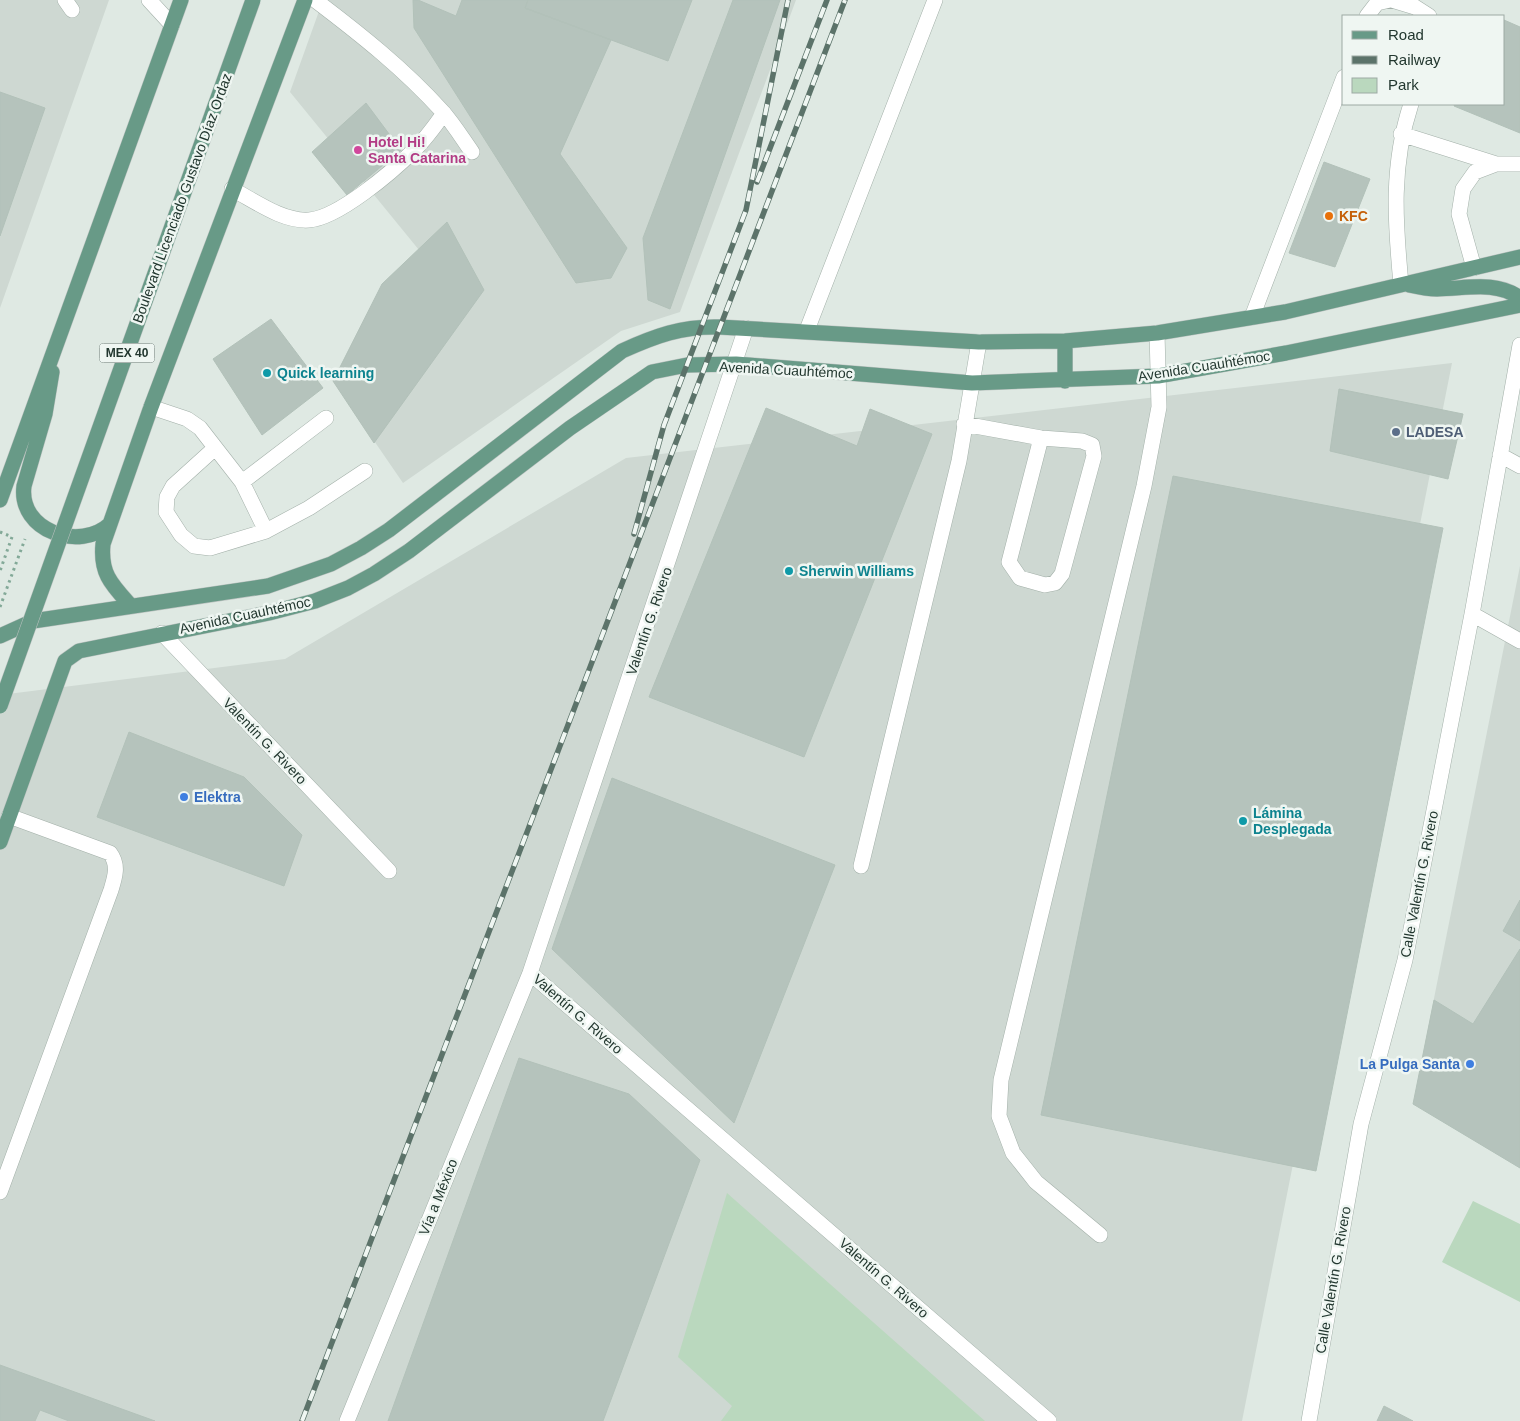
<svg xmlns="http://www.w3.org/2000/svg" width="1520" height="1421" viewBox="0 0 1520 1421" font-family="Arial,sans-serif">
<rect width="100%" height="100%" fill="#dfe9e3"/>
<path fill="#ced8d2" d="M0,0H109L0,308Z
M323,0H796L680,312L621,331L403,483L333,381L382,284L419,250L290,92Z
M1452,363L1242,1421H0V695L285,659L626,458Z
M1520,566V1168L1413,1104Z"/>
<path fill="#bad8be" d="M727,1193L985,1421H721L732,1406L678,1357Z
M1473,1201L1520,1224V1302L1442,1262Z"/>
<path fill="#b5c3bc" stroke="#b2c1b9" d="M413,0H418L456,16L462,0H528L525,8L611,40L560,154L627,248L611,278L576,283L414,28Z
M528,0H692L668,61L525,8Z
M733,0H780L670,309L648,300L643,238Z
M1504,20L1520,27V133L1454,106L1455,104H1504Z
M0,92L45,108L0,236Z
M366,103L401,150L347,195L312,152Z
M1324,162L1370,179L1335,267L1289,253Z
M447,222L484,290L374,443L333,381L382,284Z
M271,319L323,388L262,435L213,359Z
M1339,389L1463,414L1448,479L1330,451Z
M766,408L857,446L870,409L932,434L804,757L649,697Z
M1173,476L1443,528L1316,1171L1041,1115Z
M129,732L244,777L302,835L284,886L97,817Z
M612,778L835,865L734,1123L552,949Z
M1520,900V941L1503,931Z
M1520,949V1168L1413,1104L1434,1000L1473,1024Z
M519,1058L629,1094L700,1160L603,1421H388Z
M0,1365L155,1421H69L40,1410L35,1421H0Z
M1384,1406L1413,1421H1377Z"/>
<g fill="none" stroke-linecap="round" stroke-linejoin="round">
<defs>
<path id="minor" d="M65,0L72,10
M149,0L172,25
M315,0C360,34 404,69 442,111C453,123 462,138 472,152
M1392,0L1415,7L1429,16
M1367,16L1377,3L1390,0
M1401,134L1496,164
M232,189C255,201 283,222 309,220C338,218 392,172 413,151C425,140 435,126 444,113
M1474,268L1459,214L1463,189L1475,172L1496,164H1520
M1401,284C1395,221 1391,165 1411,104
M1252,317L1344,77
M807,330L935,0
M151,407L187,419L200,428L242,482L266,531
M964,424L1041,438L1082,441L1092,445L1094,456L1062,574L1055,583L1045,585L1020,578L1009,562L1041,438
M215,448L173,486L167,497L166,512L181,535L194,546L210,548L266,531L309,508L365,471
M1500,455L1520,466
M242,482L326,418
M1472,614L1520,641
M162,633L389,871
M861,866L959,461L979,342
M530,973L1049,1421
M0,1192L111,890C115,877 119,865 110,853L9,816
M1100,1235L1036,1182L1013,1153L999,1116L1001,1080L1144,486L1159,407L1157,333
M347,1421L530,973L746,328
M1309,1421L1361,1124L1405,960L1472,614L1520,345"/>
<path id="major" d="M1409,285C1418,287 1428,289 1437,289C1465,289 1495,280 1520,298
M1065,341V381
M52,372L45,414L24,486C18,531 80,552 110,524
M0,500L181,0
M131,606C112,585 100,574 103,544L151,407L305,0
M0,636L33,621L268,586L331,564L361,548L389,530L622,351C655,336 682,326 719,327L979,342L1065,341L1157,333L1285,312L1520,257
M0,842L65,661L79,651L269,613L315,601L348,588L374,574L409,551L570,428L652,372L687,365L736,364L972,383L1158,376L1286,353L1520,305"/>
</defs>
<use href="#minor" stroke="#a3b0a9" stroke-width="16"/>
<use href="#major" stroke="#bdc3c1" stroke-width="16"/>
<path stroke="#83a998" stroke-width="3" stroke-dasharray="2.5 4" stroke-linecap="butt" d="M0,532L12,537L0,571
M0,607L25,539"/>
<use href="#minor" stroke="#fff" stroke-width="15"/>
<use href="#major" stroke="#689a87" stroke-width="15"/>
<defs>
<path id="rail" d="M757,182L827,0
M634,534L664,425L746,210L788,0
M302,1421L845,0"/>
</defs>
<use href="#rail" stroke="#5c736a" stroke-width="5.5"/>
<use href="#rail" stroke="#eff6f2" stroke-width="4" stroke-dasharray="11" stroke-linecap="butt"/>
<defs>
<path id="major-bridge" d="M0,706L253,0"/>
</defs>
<use href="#major-bridge" stroke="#bdc3c1" stroke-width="16" stroke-linecap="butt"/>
<use href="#major-bridge" stroke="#689a87" stroke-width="15"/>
</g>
<circle fill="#d1479c" stroke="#eff6f2" stroke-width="2" cx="358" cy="150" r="5"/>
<circle fill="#e8710a" stroke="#eff6f2" stroke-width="2" cx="1329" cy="216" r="5"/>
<g fill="#0f9aa8" stroke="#eff6f2" stroke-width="2">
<circle cx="267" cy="373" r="5"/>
<circle cx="789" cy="571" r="5"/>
<circle cx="1243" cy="821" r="5"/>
</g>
<circle fill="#5c6f8a" stroke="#eff6f2" stroke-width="2" cx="1396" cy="432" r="5"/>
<g fill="#3f7fe0" stroke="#eff6f2" stroke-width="2">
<circle cx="184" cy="797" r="5"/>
<circle cx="1470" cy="1064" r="5"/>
</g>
<g text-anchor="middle" stroke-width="5" stroke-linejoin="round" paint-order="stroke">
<rect fill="#eff6f2" stroke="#60706a" stroke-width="1" x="99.5" y="343.5" width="55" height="19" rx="4"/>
<g font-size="12" font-weight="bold" fill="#22372f">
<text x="127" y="357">MEX 40</text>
</g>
<g font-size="14" font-weight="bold" fill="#b23c85" stroke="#eff6f2" text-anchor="start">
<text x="368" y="147">Hotel Hi!<tspan x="368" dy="16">Santa Catarina</tspan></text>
</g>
<g font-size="14" fill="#22372f" stroke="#eff6f2">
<text transform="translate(182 198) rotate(-70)" y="5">Boulevard Licenciado Gustavo Díaz Ordaz</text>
<text transform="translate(1204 366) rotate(-9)" y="5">Avenida Cuauhtémoc</text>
<text transform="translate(786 370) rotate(3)" y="5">Avenida Cuauhtémoc</text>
<text transform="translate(245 615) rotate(-12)" y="5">Avenida Cuauhtémoc</text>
<text transform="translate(649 621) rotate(-71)" y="5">Valentín G. Rivero</text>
<text transform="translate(265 741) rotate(46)" y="5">Valentín G. Rivero</text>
<text transform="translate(1419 884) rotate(-79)" y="5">Calle Valentín G. Rivero</text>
<text transform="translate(578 1014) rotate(41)" y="5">Valentín G. Rivero</text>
<text transform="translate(438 1197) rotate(-68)" y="5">Vía a México</text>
<text transform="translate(884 1278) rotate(41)" y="5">Valentín G. Rivero</text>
<text transform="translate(1333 1280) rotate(-80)" y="5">Calle Valentín G. Rivero</text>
</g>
<g font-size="14" font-weight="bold" fill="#c56008" stroke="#eff6f2" text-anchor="start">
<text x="1339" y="221">KFC</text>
</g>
<g font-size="14" font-weight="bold" fill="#0d838f" stroke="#eff6f2" text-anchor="start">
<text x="277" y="378">Quick learning</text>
<text x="799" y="576">Sherwin Williams</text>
<text x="1253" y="818">Lámina<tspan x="1253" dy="16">Desplegada</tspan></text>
</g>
<g font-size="14" font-weight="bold" fill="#4e5e75" stroke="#eff6f2" text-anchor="start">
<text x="1406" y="437">LADESA</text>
</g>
<g font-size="14" font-weight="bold" fill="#366cbe" stroke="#eff6f2" text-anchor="start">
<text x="194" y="802">Elektra</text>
<text x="1460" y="1069" text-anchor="end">La Pulga Santa</text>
</g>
</g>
<rect x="1342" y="15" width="162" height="90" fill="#eff6f2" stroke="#9daaa4"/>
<rect x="1352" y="31" width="25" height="8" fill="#689a87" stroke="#9daaa4"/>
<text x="1388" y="40" font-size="15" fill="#22372f">Road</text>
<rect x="1352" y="56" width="25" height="8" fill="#5c736a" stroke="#9daaa4"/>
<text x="1388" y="65" font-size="15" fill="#22372f">Railway</text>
<rect x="1352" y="78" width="25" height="15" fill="#bad8be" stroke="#9daaa4"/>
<text x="1388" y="90" font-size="15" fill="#22372f">Park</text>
</svg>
